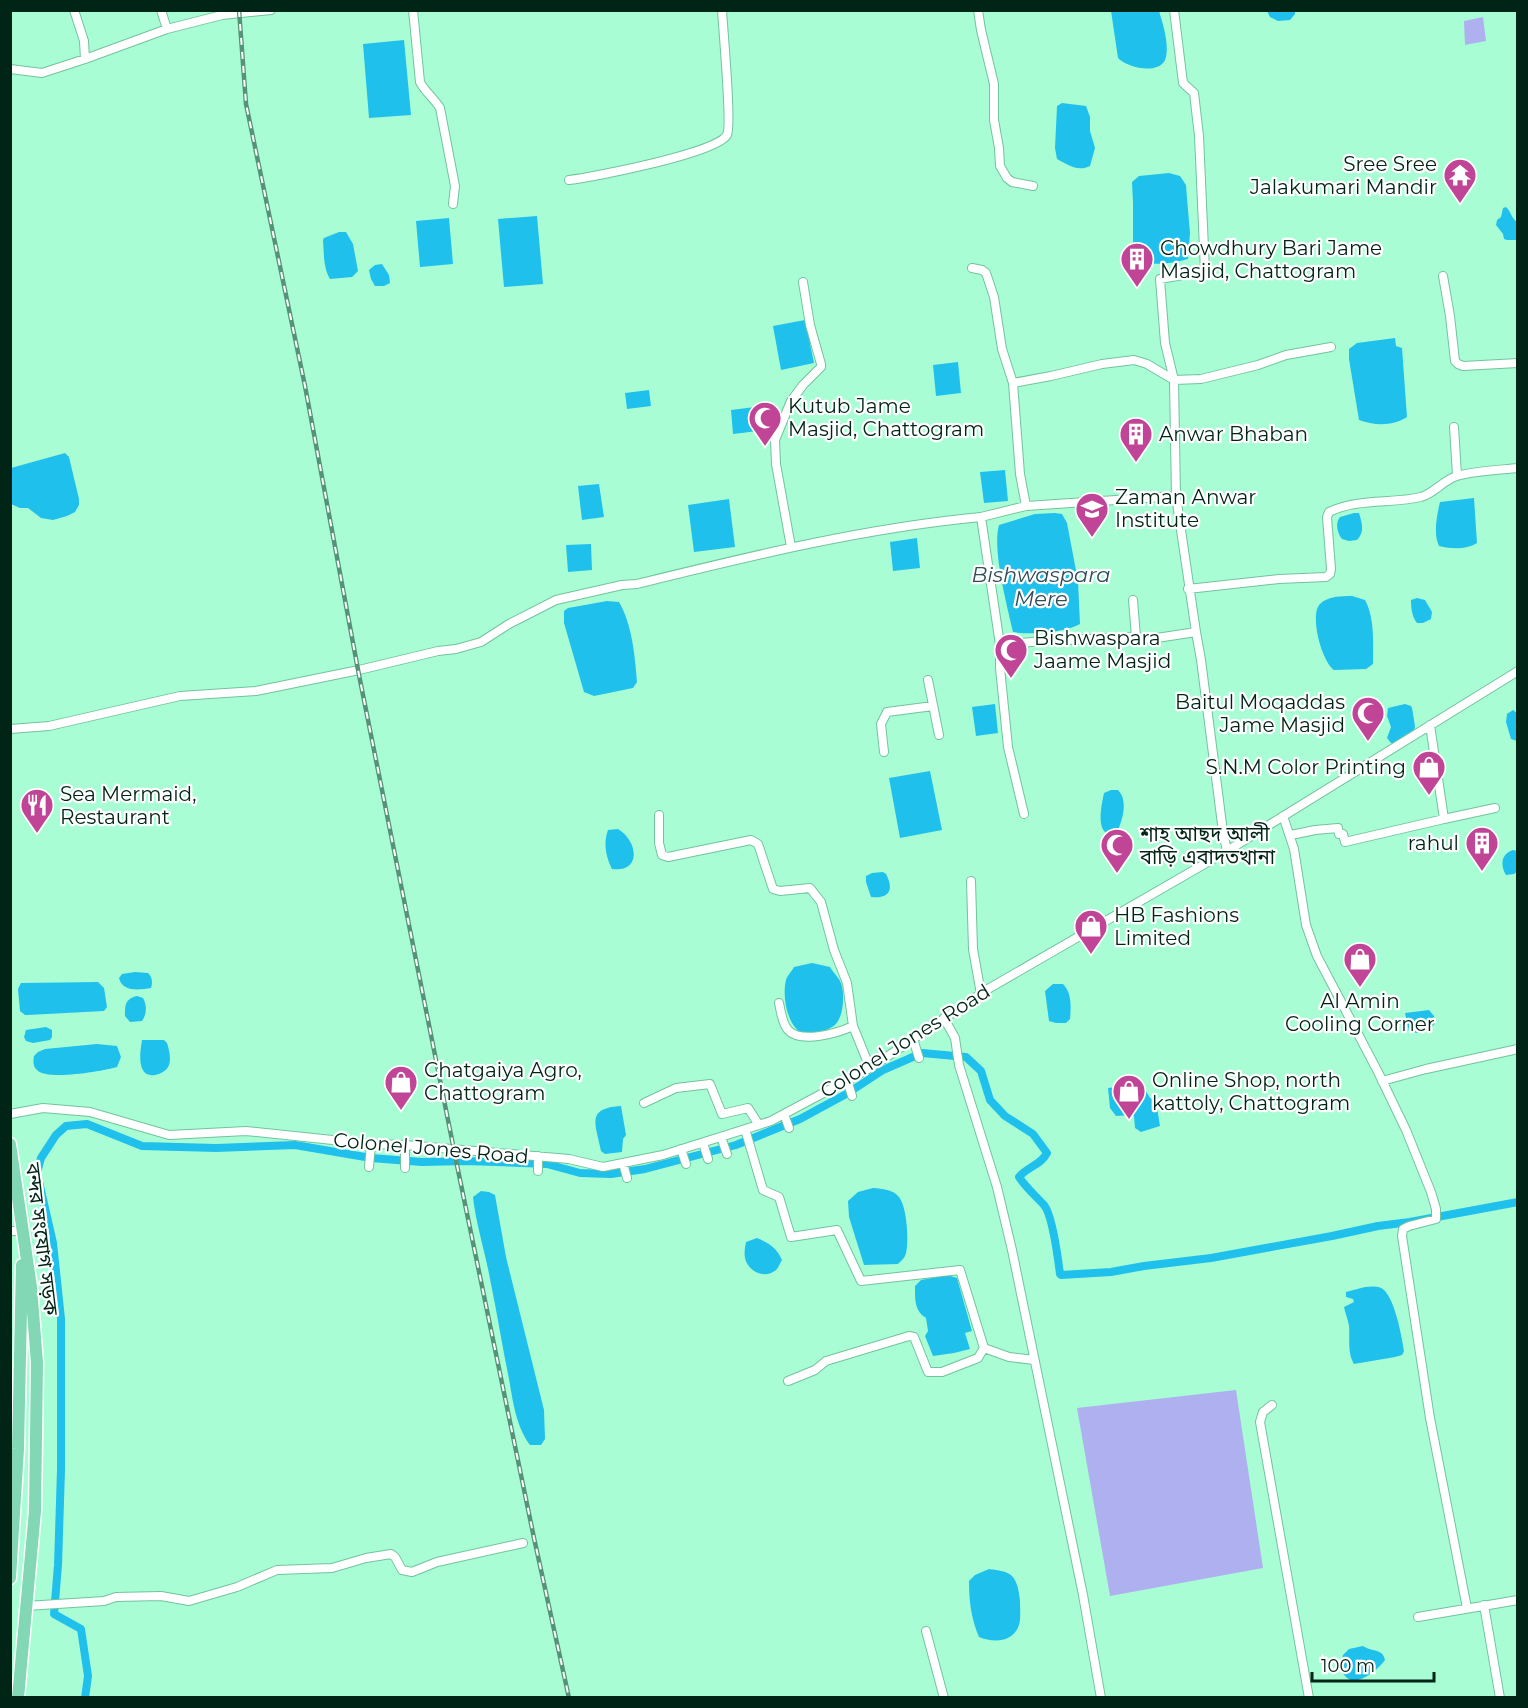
<svg xmlns="http://www.w3.org/2000/svg" width="1528" height="1708" viewBox="0 0 1528 1708" font-family="Montserrat,'Noto Sans Bengali',sans-serif">
<rect width="100%" height="100%" fill="#a9fdd5"/>
<path fill="#afb0ef" d="M1483,17L1486,41L1465,45L1464,21Z
M1236,1390L1263,1568L1110,1596L1077,1408Z"/>
<path fill="#20c0ec" d="M1111,11H1159C1163,24 1169,43 1166,57C1162,76 1127,68 1118,58Z
M1267,11H1295V14L1290,20L1278,21L1270,17Z
M404,40L411,115L369,118L363,44Z
M1062,103L1086,106L1090,117V131L1095,148L1090,166C1078,172 1068,165 1057,159L1055,148L1057,106Z
M1169,173L1180,176L1186,185L1187,198L1190,233L1188,259C1172,264 1154,265 1137,262L1133,254V203L1132,182L1139,176Z
M1506,207C1511,211 1511,218 1517,222V240H1507L1504,239L1503,234L1496,225L1497,220L1501,217L1503,208Z
M537,216L543,284L504,287L498,219Z
M449,218L453,264L420,267L416,221Z
M339,232H346L353,244L358,271L352,277L330,279C323,267 324,253 323,240L324,238Z
M382,264L389,275L390,283L384,286H375L371,279L369,270L375,265Z
M805,320L814,363L781,370L773,326Z
M1395,338L1396,346L1402,348L1407,417C1393,426 1375,426 1359,420L1349,359V349L1357,343Z
M958,362L961,393L936,396L933,365Z
M649,390L651,406L627,409L625,393Z
M755,407L758,431L733,434L731,410Z
M65,453L69,457L79,499V505L75,512L67,516L53,520L41,518L28,508H20L11,504V468Z
M1005,470L1008,501L984,503L980,472Z
M599,484L604,517L582,520L578,486Z
M1474,498L1477,543C1466,550 1452,549 1439,546C1433,534 1437,515 1440,502Z
M729,499L735,547L694,552L688,505Z
M1055,513L1062,514L1067,523L1078,581L1080,624C1063,633 1032,635 1013,632C1007,605 992,550 999,525L1035,514Z
M1354,513H1359C1362,523 1365,532 1357,540L1349,541L1342,539C1337,533 1335,523 1340,517Z
M917,538L920,568L893,571L890,542Z
M591,544L592,570L568,572L566,545Z
M1352,596L1365,600C1375,618 1373,644 1373,664L1366,669L1334,670C1322,662 1309,615 1320,604C1328,596 1341,596 1352,596Z
M1417,598L1425,600L1432,612L1431,619L1423,623H1417C1412,617 1411,608 1411,600Z
M607,601L619,602C632,624 635,656 637,682L633,688L594,696L584,692L564,623V611L568,608Z
M995,704L998,733L976,736L972,707Z
M1405,704L1411,706L1412,708L1415,726L1414,731L1395,743H1391L1387,738L1391,727L1387,716L1388,708Z
M1513,710L1517,713V741L1511,739L1506,722L1507,714Z
M930,771L942,830L900,838L889,778Z
M1111,790H1118C1128,800 1123,818 1118,830L1105,832C1097,824 1102,803 1104,793Z
M618,829C639,842 641,873 612,869C606,857 603,843 608,830Z
M1513,850L1517,851V872L1514,874L1506,875C1500,865 1501,854 1513,850Z
M883,872L886,874C894,889 890,899 871,897L866,882V876L872,873Z
M812,963L830,967C833,972 839,978 841,983C845,994 844,1021 832,1027C823,1033 810,1032 800,1032C787,1023 782,996 786,980C787,976 792,971 794,967Z
M135,972L148,973C152,977 153,982 151,988C139,990 122,992 119,978L122,974Z
M98,982L104,988L107,1007L104,1011L28,1015H25L20,1011L18,989L21,983Z
M1053,984H1063C1072,993 1071,1007 1070,1019L1066,1023H1056L1049,1021L1045,991Z
M137,996L143,998C147,1005 147,1014 142,1021L130,1022L125,1016C125,1005 125,999 137,996Z
M1429,1010L1434,1016L1435,1023C1429,1033 1419,1035 1409,1031L1405,1013Z
M46,1027L52,1030V1037L50,1040L33,1043L26,1041L24,1037L26,1030Z
M142,1040H164L167,1043C169,1049 172,1061 168,1067C166,1071 160,1074 155,1075C136,1078 140,1052 142,1040Z
M97,1044L117,1046L121,1057L117,1067C104,1071 46,1081 37,1070C33,1067 33,1061 34,1056L38,1052L45,1049Z
M1142,1084L1150,1098L1156,1101L1160,1126L1141,1132L1135,1128L1134,1116L1131,1115L1116,1116L1110,1108L1108,1088Z
M621,1106L626,1135L623,1139L622,1152L605,1154L601,1151C596,1125 585,1108 621,1106Z
M873,1188C883,1189 892,1189 899,1197C907,1207 909,1241 906,1253C905,1258 901,1261 898,1264L864,1265L849,1217L848,1201L858,1192Z
M481,1191L489,1192L495,1195L506,1257L544,1410L545,1439L541,1445H530C516,1426 513,1402 509,1379C502,1346 497,1312 490,1279C485,1251 476,1225 473,1197Z
M757,1238C769,1243 777,1248 782,1260C780,1263 779,1266 777,1269C766,1280 748,1272 745,1258C744,1253 745,1247 746,1242Z
M947,1275L957,1278L972,1331L965,1333L970,1349L954,1353L933,1356L925,1336L928,1331L926,1318C914,1311 915,1298 915,1286L921,1280Z
M1365,1287C1371,1287 1379,1285 1384,1290C1395,1300 1402,1337 1404,1351L1402,1355L1395,1357L1354,1364C1347,1353 1350,1338 1349,1326C1348,1319 1345,1313 1344,1307L1354,1302L1353,1299L1346,1297V1292Z
M989,1569C996,1570 1006,1571 1011,1575C1018,1581 1019,1593 1020,1601C1020,1608 1021,1619 1019,1625C1013,1643 993,1643 979,1637C971,1618 969,1601 969,1581L975,1575Z
M1363,1646C1371,1652 1383,1648 1385,1660C1377,1670 1367,1679 1353,1681C1340,1676 1340,1667 1343,1655L1349,1649Z"/>
<g fill="none" stroke-linecap="round" stroke-linejoin="round">
<path stroke="#20c0ec" stroke-width="8" d="M85,1698L88,1676L81,1629L54,1614L58,1565L61,1470V1319L53,1243L37,1173L41,1158L56,1135L66,1126L87,1124L142,1146L216,1148L295,1145L371,1158L422,1162L467,1161L547,1164L580,1173L611,1174L645,1169L736,1145L800,1119L848,1093L883,1070L922,1053L966,1057L981,1071L990,1100L1005,1116L1033,1134L1047,1153C1041,1165 1027,1167 1019,1177C1027,1189 1035,1195 1044,1205C1053,1216 1058,1259 1060,1274L1061,1275L1111,1272L1144,1266L1211,1258L1332,1236L1378,1226L1410,1222L1518,1202"/>
<defs>
<path id="minor" d="M74,10L84,41L85,59
M161,10L167,29
M413,10L420,82C425,92 434,98 440,108L455,186L453,204
M978,10L981,30L994,84V120L999,148L1000,166L1007,178L1012,182L1033,186
M1174,10L1183,83L1194,93L1199,136L1205,271L1160,279L1165,343L1174,380L1176,496
M10,69L42,73L85,59L167,29L222,15L271,10
M569,180C594,177 717,153 727,135C732,126 723,28 722,10
M972,268L982,270L986,273L994,297L1002,349L1013,383L1020,474L1026,506L1176,496L1196,632
M1443,276L1450,316L1455,361L1458,364L1463,366L1518,363
M1013,383L1051,376L1102,364L1134,360L1147,364L1174,380L1201,379L1258,365L1286,355L1331,347
M1454,427L1457,475
M791,547L776,464L775,440L791,401L803,385L821,367V364L810,325L803,282
M1188,589L1279,579L1326,577L1330,574L1331,569L1327,517L1329,512C1358,498 1391,504 1421,497C1435,493 1443,480 1457,476C1474,471 1499,470 1518,468
M1133,600L1136,637L1150,639L1196,632L1201,660L1223,832L1227,851
M1000,645L1042,641L1136,637
M928,680L939,735
M1430,725L1444,819L1495,808
M10,729L49,726L180,696L256,691L359,670L438,651L456,649L481,642L509,624L556,600L622,585L637,584C751,556 864,528 981,517
M884,752L881,724L887,712L933,706
M1024,814L1008,747L1000,668V645L981,517L1026,506
M659,815V843L662,855L668,857L751,840L758,844L773,889L780,891L810,888L821,902L834,950L847,983L853,1026L870,1068
M1283,816L1294,849L1306,925L1317,956L1378,1072L1406,1130L1431,1192L1436,1209V1219L1409,1226L1403,1229L1402,1236L1430,1418L1467,1608
M1291,835L1315,830L1338,828L1339,834H1343L1345,842L1444,819
M971,881L973,949L981,994
M779,1003C781,1012 782,1023 788,1030C801,1044 838,1033 853,1026
M944,1018L955,1038L959,1065L997,1187L1012,1250L1083,1595L1101,1698
M913,1039L919,1058
M847,1080L852,1096
M1382,1081L1426,1069L1518,1049
M644,1103L676,1088L710,1084L722,1114L748,1108L759,1125
M10,1114L43,1108L90,1112L169,1135L246,1131L371,1144L405,1145L569,1159L603,1167L663,1155L771,1121L870,1068L988,989L1227,851L1518,671
M784,1114L789,1128
M745,1129L763,1190L779,1197L791,1237L837,1230L861,1281L960,1270L984,1348L978,1358L942,1372H928L914,1337L909,1336L826,1361L815,1370L788,1381
M721,1137L727,1154
M703,1143L708,1159
M405,1145V1168
M681,1149L686,1164
M623,1163L627,1178
M369,1167L371,1144
M538,1171V1156
M10,1231H23
M984,1348L1009,1357L1034,1360
M1272,1405L1263,1412L1260,1422L1309,1698
M1484,1605L1500,1698
M26,1606L104,1601L116,1597L161,1596L189,1601L237,1587L277,1570L332,1568L366,1558L391,1554L395,1557L402,1570L412,1572L437,1562L523,1543
M1418,1617L1518,1600
M926,1631L944,1698"/>
<path id="trunk" d="M10,1144L31,1287L37,1363L35,1511L18,1698
M10,1578L18,1449L22,1265"/>
</defs>
<use href="#minor" stroke="#71c49e" stroke-width="10"/>
<use href="#trunk" stroke="#fff" stroke-width="15"/>
<use href="#minor" stroke="#fff" stroke-width="8"/>
<use href="#trunk" stroke="#82d8b4" stroke-width="12"/>
<defs>
<path id="rail" d="M239,10L246,104L305,386L359,675L458,1170L534,1538L569,1698"/>
</defs>
<use href="#rail" stroke="#569277" stroke-width="4.5"/>
<use href="#rail" stroke="#fff" stroke-width="2" stroke-dasharray="7" stroke-linecap="butt"/>
</g>
<defs>
<symbol id="temple-pin" viewBox="-11 -11 22 30"><path d="M0 17L-7.5 6A9.5 9.5 0 1 1 7.5 6Z" fill="#c04597" stroke="#fff"/><path d="M0-6L5-2H3V0L6.5 2.5H4V6H1.5V3h-3V6H-4V2.5H-6.5L-3 0V-2H-5Z" fill="#fff"/></symbol>
<symbol id="building-pin" viewBox="-11 -11 22 30"><path d="M0 17L-7.5 6A9.5 9.5 0 1 1 7.5 6Z" fill="#c04597" stroke="#fff"/><path d="M-4-6H4V6H1V3H-1V6H-4ZM-2.5-4.3h1.7v1.8h-1.7ZM.8-4.3h1.7v1.8H.8ZM-2.5-1h1.7V.8h-1.7ZM.8-1h1.7V.8H.8Z" fill="#fff"/></symbol>
<symbol id="mosque-pin" viewBox="-11 -11 22 30"><path d="M0 17L-7.5 6A9.5 9.5 0 1 1 7.5 6Z" fill="#c04597" stroke="#fff"/><path d="M3.5-4.9A6 6 0 1 0 3.5 4.9A5 5 0 1 1 3.5-4.9Z" fill="#fff"/></symbol>
<symbol id="school-pin" viewBox="-11 -11 22 30"><path d="M0 17L-7.5 6A9.5 9.5 0 1 1 7.5 6Z" fill="#c04597" stroke="#fff"/><path d="M0-5L7-2L0 1L-7-2ZM-4 1L0 2.5L4 1V4Q0 6-4 4Z" fill="#fff"/></symbol>
<symbol id="shop-pin" viewBox="-11 -11 22 30"><path d="M0 17L-7.5 6A9.5 9.5 0 1 1 7.5 6Z" fill="#c04597" stroke="#fff"/><path d="M-5-2.5h2.3a2.7 3.5 0 0 1 5.4 0H5L5.5 6h-11ZM-1.5-2.5h3a1.5 2.3 0 0 0-3 0Z" fill="#fff"/></symbol>
<symbol id="restaurant-pin" viewBox="-11 -11 22 30"><path d="M0 17L-7.5 6A9.5 9.5 0 1 1 7.5 6Z" fill="#c04597" stroke="#fff"/><path d="M-5-6h1v4h1v-4h1v4h1v-4h1v5L-1.5 .5V6h-2V.5L-5-1ZM5-6V6H3V1.5H1.5Q1.5-4 5-6Z" fill="#fff"/></symbol>
</defs>
<g fill-rule="evenodd">
<use href="#temple-pin" x="1441" y="156" width="38" height="52"/>
<use href="#building-pin" x="1118" y="240" width="38" height="52"/>
<use href="#mosque-pin" x="746" y="399" width="38" height="52"/>
<use href="#building-pin" x="1117" y="415" width="38" height="52"/>
<use href="#school-pin" x="1073" y="490" width="38" height="52"/>
<use href="#mosque-pin" x="992" y="631" width="38" height="52"/>
<use href="#mosque-pin" x="1349" y="694" width="38" height="52"/>
<use href="#shop-pin" x="1410" y="748" width="38" height="52"/>
<use href="#restaurant-pin" x="18" y="786" width="38" height="52"/>
<use href="#building-pin" x="1463" y="824" width="38" height="52"/>
<use href="#mosque-pin" x="1098" y="826" width="38" height="52"/>
<use href="#shop-pin" x="1072" y="907" width="38" height="52"/>
<use href="#shop-pin" x="1341" y="940" width="38" height="52"/>
<use href="#shop-pin" x="382" y="1063" width="38" height="52"/>
<use href="#shop-pin" x="1110" y="1072" width="38" height="52"/>
</g>
<g text-anchor="middle" stroke-width="4.5" stroke-linejoin="round" paint-order="stroke">
<g font-size="20" fill="#002416" stroke="#fff" text-anchor="start">
<text x="1437" y="171" text-anchor="end">Sree Sree<tspan x="1437" dy="23">Jalakumari Mandir</tspan></text>
<text x="1160" y="255">Chowdhury Bari Jame<tspan x="1160" dy="23">Masjid, Chattogram</tspan></text>
<text x="788" y="413">Kutub Jame<tspan x="788" dy="23">Masjid, Chattogram</tspan></text>
<text x="1159" y="441">Anwar Bhaban</text>
<text x="1115" y="504">Zaman Anwar<tspan x="1115" dy="23">Institute</tspan></text>
<text x="1034" y="645">Bishwaspara<tspan x="1034" dy="23">Jaame Masjid</tspan></text>
<text x="1345" y="709" text-anchor="end">Baitul Moqaddas<tspan x="1345" dy="23">Jame Masjid</tspan></text>
<text x="1406" y="774" text-anchor="end">S.N.M Color Printing</text>
<text x="60" y="801">Sea Mermaid,<tspan x="60" dy="23">Restaurant</tspan></text>
<text x="1140" y="841">শাহ আছদ আলী<tspan x="1140" dy="23">বাড়ি এবাদতখানা</tspan></text>
<text x="1459" y="850" text-anchor="end">rahul</text>
<text x="1114" y="922">HB Fashions<tspan x="1114" dy="23">Limited</tspan></text>
<text x="1360" y="1008" text-anchor="middle">Al Amin<tspan x="1360" dy="23">Cooling Corner</tspan></text>
<text x="424" y="1077">Chatgaiya Agro,<tspan x="424" dy="23">Chattogram</tspan></text>
<text x="1152" y="1087">Online Shop, north<tspan x="1152" dy="23">kattoly, Chattogram</tspan></text>
</g>
<g font-size="20" fill="#002416" stroke="#fff">
<text transform="translate(905 1041) rotate(-32)" y="7">Colonel Jones Road</text>
<text transform="translate(431 1148) rotate(5)" y="7">Colonel Jones Road</text>
<text transform="translate(42 1239) rotate(83)" y="7">বন্দর সংযোগ সড়ক</text>
</g>
<g font-size="21" font-style="italic" fill="#304e59" stroke="#fff">
<text x="1041" y="582">Bishwaspara<tspan x="1041" dy="24">Mere</tspan></text>
</g>
</g>
<rect width="1528" height="1708" fill="none" stroke="#002416" stroke-width="24"/>
<path d="M1312 1672v9h122v-9" fill="none" stroke="#002416" stroke-width="3"/>
<text x="1321" y="1672" font-size="18" fill="#002416" stroke="#ffffff" stroke-width="4.5" paint-order="stroke">100 m</text>
</svg>
